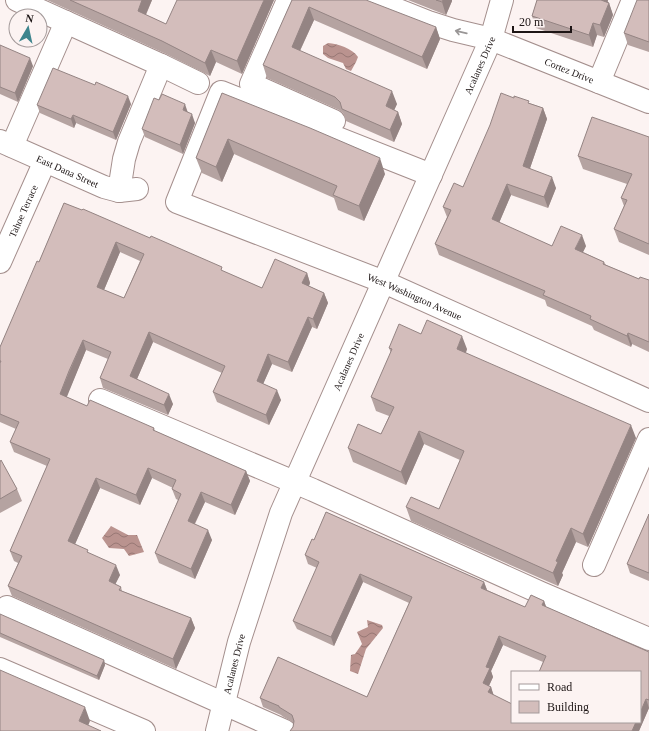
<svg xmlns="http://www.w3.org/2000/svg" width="649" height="731" viewBox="0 0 649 731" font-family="Georgia,serif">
<defs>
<pattern id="water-waves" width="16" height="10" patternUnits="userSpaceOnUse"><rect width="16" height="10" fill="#ba938f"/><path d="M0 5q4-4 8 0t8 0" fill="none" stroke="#977774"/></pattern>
</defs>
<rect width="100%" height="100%" fill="#fcf3f2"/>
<path fill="url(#water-waves)" d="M328,43C338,44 352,48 358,57L356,62L351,71L346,69L343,63L328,58L323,54V46Z
M111,526L128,535H137L144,552L129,556L124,549L109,548L102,538Z
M367,620L382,625L383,628L366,649L358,674L350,671L351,655L355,654L362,644L357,632L368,627Z"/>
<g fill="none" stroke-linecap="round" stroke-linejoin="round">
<defs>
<g id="minor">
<path d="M17,0L161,65L198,83"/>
<path d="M288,0L251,84L334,121"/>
<path id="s1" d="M373,0L428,22L453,30L491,39L649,102"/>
<path d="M599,82L633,0"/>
<path id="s2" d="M0,141L104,187L119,191L137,189"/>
<path d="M12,146L66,22"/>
<path id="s3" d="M431,175L221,92L177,202L384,282L649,401"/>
<path d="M119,191L124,159L129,142L161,65"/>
<path id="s4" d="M0,262L45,161"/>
<path d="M100,400L313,490L541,593L649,639"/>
<path d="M594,565L649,439"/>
<path d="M7,607L285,731"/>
<path d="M0,669L144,731"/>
<path id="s5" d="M217,731L239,642L281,513L491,39L502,0"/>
</g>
</defs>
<use href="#minor" stroke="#a48f8d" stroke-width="24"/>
<use href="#minor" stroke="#fff" stroke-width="22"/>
</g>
<path fill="#b5a3a1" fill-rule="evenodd" d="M47,0H152L146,15L166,24L274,0L242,74L216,62L210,76L166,54Z
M292,0L436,27L440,39L427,69L314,20L300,51L397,104L394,110L398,112L402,124L394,142L346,121L343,113L339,110L267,78L263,65Z
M408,0H452V1L446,15Z
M537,0H608V2L609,3L613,15L604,37L597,35L593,47L536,28L532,16Z
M649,0V52L628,45L624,33Z
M0,45L33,66L18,102L0,94Z
M222,93L385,174L364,221L338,210L334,198L234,154L222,182L202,173L196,158Z
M529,103L543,108L547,119L530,168L556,188L548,208L511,195L499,223L552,246H586L583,252L604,262L606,265L639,279L649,280V352L632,344L631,347L594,330L592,326L547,306L545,300L439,255L435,244L447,217L443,207L463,187Z
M131,104L116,140L76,123L74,128L40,113L37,105Z
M188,112L195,123L183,154L145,137L142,129Z
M649,137V255L619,242L614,229L624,206L621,198L627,184L583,169L578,156Z
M64,203L262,288L307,273L310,283L309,286L324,293L328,303L317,329L312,327L292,372L272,364L263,384L281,400L269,425L217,402L213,392L222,373L153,342L137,379L173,404L168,415L103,388L100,378L108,359L86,350L73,381L66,397L87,406L154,428L155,431L246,471L250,481L235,515L205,502L195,524L212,540L195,579L159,563L155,553L178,500L176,499L172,489L173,488L152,478L140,505L100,488L75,544L89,553L120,575L115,584L121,587L122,591L191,618L195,628L176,669L12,596L8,586L18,563L14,561L10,551L47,466L14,452L10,442L16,429L0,422V347L39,262ZM120,252L140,261L124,298L104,290Z
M421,334L467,349L466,353L636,438L588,547L576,542L562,573L563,575L558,586L411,521L406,507L439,509L460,460L424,444L406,485L353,462L348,448L381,434L389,416L376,411L371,397L391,353L389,348Z
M0,462L17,489L22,501L0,513Z
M326,512L484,582L487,590L525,607L531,595L544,601L546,607L649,652V708L639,731H290L293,727L294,723L282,716L281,715L263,707L260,698L278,657L367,697L409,603L363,582L334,646L297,629L293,621L317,568L308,564L305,555L312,539L314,540ZM503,645L543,662L539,672H640V722H512V704L493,695L491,687L489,686L493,677L491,671Z
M649,514V581L630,573L627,564Z
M0,615L104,660L105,665L99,680L0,637Z"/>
<path fill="#948483" d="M142,0H152L142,23L138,11Z
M264,0H274L242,74L237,61Z
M443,0H452V1L446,15L442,2Z
M600,0H608L604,12Z
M609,3L613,15L604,37L600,25Z
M309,7L314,20L296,59L292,47Z
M593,23L597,35L593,47L589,35Z
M436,27L440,39L427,69L422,57Z
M211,50L216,62L210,76L205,63Z
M30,58L33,66L18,102L15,93Z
M392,91L397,104L390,119L386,106Z
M128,96L131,104L116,140L113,132Z
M185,104L188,113L183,110Z
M543,108L547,119L527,177L523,166Z
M398,112L402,124L394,142L390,130Z
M192,114L195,123L183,154L180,145Z
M73,115L76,123L74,128L71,119Z
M228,139L234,154L222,182L216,167Z
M380,158L385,174L364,221L359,206Z
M552,177L556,188L548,208L544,197Z
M507,184L511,195L496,230L492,219Z
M582,235L586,246L579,260L575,249Z
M116,242L120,252L101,297L97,287Z
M307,273L310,283L306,293L302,283Z
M324,293L328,303L317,329L313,319Z
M308,317L312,327L292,372L288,362Z
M149,332L153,342L134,386L130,376Z
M628,333L632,344L631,347L627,336Z
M462,336L467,349L462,362L457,349Z
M83,340L86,350L64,404L60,394Z
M268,354L272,364L260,391L257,381Z
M277,390L281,400L269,425L266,415Z
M169,394L173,404L168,415L164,405Z
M631,425L636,438L588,547L583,534Z
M419,431L424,444L406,485L401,472Z
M148,468L152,478L140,505L136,495Z
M246,471L250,481L235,515L231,505Z
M96,478L100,488L72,551L68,541Z
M201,492L205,502L191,531L188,521Z
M571,528L576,542L562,573L563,575L558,586L553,573L556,561Z
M208,530L212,540L195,579L191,569Z
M116,565L120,575L112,591L109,581Z
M360,574L363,582L334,646L331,637Z
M484,582L487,590L481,588Z
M544,601L547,609L542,605Z
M191,618L195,628L176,669L173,659Z
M499,636L503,645L491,671L493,677L486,692L483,683L486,667Z
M104,660L105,665L99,680L97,676Z
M491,687L494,696L488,692Z
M646,699L649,708L639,731H632L636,722H640V713Z
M85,707L90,721L86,731L79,721Z"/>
<path fill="#d3bdbb" stroke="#948483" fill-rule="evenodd" d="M70,0H142L138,11L166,24L177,0H264L237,61L211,50L205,63L162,41Z
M292,0H366L436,27L422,57L309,7L292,47L392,91L386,106L398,112L390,130L342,109L340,102L335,97L263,65Z
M436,0H443L442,2Z
M537,0H601L609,3L600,25L593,23L589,35L532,16Z
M637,0H649V42L624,33Z
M0,45L30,58L15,93L0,87Z
M53,68L95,85L96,82L128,96L113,132L73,115L71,119L37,105Z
M222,93L310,128L380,158L359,206L333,195L337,186L228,139L216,167L196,158Z
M501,93L514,98V96L529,101L528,103L543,108L523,166L552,177L544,197L507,184L492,219L552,246L561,226L582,235L575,249L604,262L603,264L639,279L640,277L649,280V342L628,333L627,336L590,319L591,316L543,295L545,291L435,244L451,210L443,207L454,183L463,187L490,125Z
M162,94L185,104L183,110L192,114L180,145L142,129L154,98L159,100Z
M592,117L649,137V244L614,229L627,200L621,198L632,174L578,156Z
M64,203L82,210L83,209L150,238L151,236L222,267L221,270L262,288L275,259L307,273L302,283L324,293L313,319L308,317L288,362L268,354L257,381L277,390L266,415L213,392L225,366L149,332L130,376L169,394L164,405L100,378L111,352L83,340L69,371L60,394L87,406L90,400L154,428L153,430L246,471L231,505L201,492L188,521L208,530L191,569L155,553L181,494L172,489L176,480L148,468L136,495L96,478L68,541L88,550L87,552L116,565L109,581L121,587L119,590L191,618L173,659L8,586L22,556L10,551L50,459L10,442L19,422L0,414V363L1,361H0V347L37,261L39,262ZM116,242L144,254L124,298L97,287Z
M427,320L462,336L457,349L631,425L583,534L571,528L556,561L558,562L553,573L406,507L411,497L439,509L464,451L419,431L401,472L348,448L358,424L381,434L394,407L371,397L392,349L389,348L399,324L421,334Z
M1,460L17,489L0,499V462Z
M326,512L484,582L481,588L525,607L531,595L544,601L542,605L649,652V700L646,699L640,713V672H539L546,656L499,636L486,667L490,668L483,683L491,687L488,692L512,704V722H636L632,731H290L293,727L294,721L292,715L279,707V706L260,698L278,657L367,697L412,597L360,574L331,637L293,621L319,562L305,555L312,539L314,540Z
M649,514V573L627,564Z
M0,614L104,660L97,676L0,633Z
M0,670L85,707L79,721L101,731H0Z"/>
<defs><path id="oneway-shaft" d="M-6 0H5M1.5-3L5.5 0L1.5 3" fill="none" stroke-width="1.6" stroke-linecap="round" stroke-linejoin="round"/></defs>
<use stroke="#999696" href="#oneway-shaft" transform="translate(461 32) rotate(-167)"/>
<g text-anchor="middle" stroke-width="4" stroke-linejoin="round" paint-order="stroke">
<g font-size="10" fill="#1d1515" stroke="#fcf3f2">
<text dy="4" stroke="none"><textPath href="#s5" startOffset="717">Acalanes Drive</textPath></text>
<text dy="4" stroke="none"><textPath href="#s1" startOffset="209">Cortez Drive</textPath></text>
<text dy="4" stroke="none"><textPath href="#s2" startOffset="74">East Dana Street</textPath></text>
<text dy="4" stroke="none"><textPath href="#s4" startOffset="56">Tahoe Terrace</textPath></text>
<text dy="4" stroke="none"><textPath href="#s3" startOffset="600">West Washington Avenue</textPath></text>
<text dy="4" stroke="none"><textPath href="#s5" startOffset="393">Acalanes Drive</textPath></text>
<text dy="4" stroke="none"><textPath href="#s5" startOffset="69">Acalanes Drive</textPath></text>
</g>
</g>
<rect x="511" y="671" width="130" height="52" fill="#fcf3f2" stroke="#a39a9a"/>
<rect x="519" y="684" width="20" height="6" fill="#ffffff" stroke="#a39a9a"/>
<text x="547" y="691" font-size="12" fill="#1d1515">Road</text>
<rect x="519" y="701" width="20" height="12" fill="#d3bdbb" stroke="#a39a9a"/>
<text x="547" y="711" font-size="12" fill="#1d1515">Building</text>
<g transform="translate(28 28) rotate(9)"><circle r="19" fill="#fcf3f2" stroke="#a39a9a"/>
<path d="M0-3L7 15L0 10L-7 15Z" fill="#3e858d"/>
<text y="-6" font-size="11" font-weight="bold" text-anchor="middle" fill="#1d1515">N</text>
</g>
<path d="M513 26v6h58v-6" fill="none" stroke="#1d1515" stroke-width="2"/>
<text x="519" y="26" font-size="12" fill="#1d1515" stroke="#fcf3f2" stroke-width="3" paint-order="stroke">20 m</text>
</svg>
